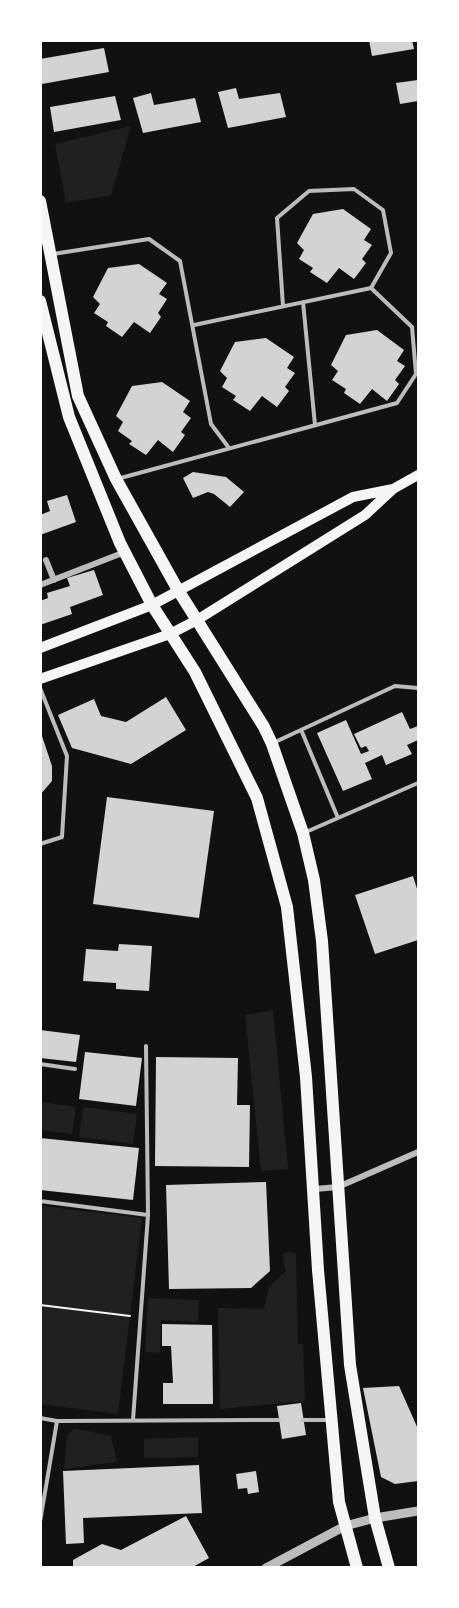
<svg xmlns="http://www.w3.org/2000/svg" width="459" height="1608" viewBox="0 0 459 1608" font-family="'Noto Serif',serif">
<rect width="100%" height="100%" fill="#111"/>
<path fill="#202020" d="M131,126L111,195L66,203L55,144Z
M273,1010L288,1169L261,1171L245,1015Z
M41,1102L76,1107L72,1134L41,1130Z
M83,1107L137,1114L133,1144L79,1137Z
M41,1206L142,1218L118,1414L41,1404Z
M286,1252L296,1253L298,1344H303L305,1401L220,1409L218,1308L264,1309L269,1287L286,1271L282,1254Z
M148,1298L199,1300L198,1322L161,1320L160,1353L145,1352Z
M74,1428L111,1436L117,1462L64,1469L67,1436Z
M198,1437V1457L144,1458V1439Z"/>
<path fill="#d3d3d3" d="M369,40H412L414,49L372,56Z
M104,48L109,72L42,84L40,59Z
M418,80V101L400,104L396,83Z
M236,88L239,99L280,93L286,117L228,128L218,92Z
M151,93L154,105L195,98L201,122L143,133L133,98Z
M115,96L121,120L54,132L50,107Z
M343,209L371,229L364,240L372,245L362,259L366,263L354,279L339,268L327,283L310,272L313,268L299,259L304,250L297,243L313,214Z
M139,264L167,283L159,294L167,299L158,313L161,317L150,333L134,322L122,337L106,326L108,322L94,313L100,304L93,297L108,268Z
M377,330L404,350L397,361L405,366L395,380L399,384L387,401L372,389L360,404L344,393L346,389L332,380L338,371L331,365L346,335Z
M266,338L294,357L287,368L295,373L285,387L289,391L277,407L262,396L250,411L233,400L236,396L222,387L227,378L220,371L235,342Z
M162,382L190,401L183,412L191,418L181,432L185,435L173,452L158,440L146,455L129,444L132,441L118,431L123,422L116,416L132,386Z
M193,472L226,477L244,492L230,507L214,494L208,492L193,498L183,478Z
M67,495L76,522L40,535V515L50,511L47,501Z
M94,570L103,595L70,607L72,614L40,625V601L48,598L47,593L70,586L67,578Z
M166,697L186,730L131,764L72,748L58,715L94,699L101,716L126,722Z
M402,712L410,729L418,726V740L407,745L412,754L386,765L382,755L365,763L372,779L343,791L317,733L346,720L361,754L369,751L366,746L361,748L354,734Z
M40,730L52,766V781L40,795Z
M107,797L214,811L199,918L93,904Z
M413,876L418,892V940L375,954L355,895Z
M119,944L152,946L149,991L116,989V983L83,981L86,949L118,951Z
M40,1030L80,1035L76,1062L40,1058Z
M85,1052L142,1058L136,1106L79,1099Z
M156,1057L238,1058L237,1105H250L249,1167L155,1166Z
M40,1138L139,1148L133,1200L40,1190Z
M266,1182L270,1271L251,1288L169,1289L166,1185Z
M162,1324L212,1325L213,1404H163V1383H173L171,1346H162Z
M399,1386L418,1429V1481L395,1484L381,1477L363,1388Z
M301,1403L306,1435L282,1439L277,1406Z
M199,1465L202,1513L83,1518L84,1543L66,1544L63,1471Z
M256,1471L259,1492L248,1494L247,1488L238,1489L236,1474Z
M186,1516L209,1558L191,1568H73V1560L102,1544L121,1550Z"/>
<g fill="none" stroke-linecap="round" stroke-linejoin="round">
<path stroke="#f5f5f5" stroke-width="2" d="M40,1305L130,1316"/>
<path stroke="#bcbcbc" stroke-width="4" d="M53,254L149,239L180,261L211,424L229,448
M303,302L315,425
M283,306L277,218L309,191L354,189L383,210L391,253L371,288
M117,479L397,403L416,374L412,327L371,288L194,325
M40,688L67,756L62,837L40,844
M302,732L338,818
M273,743L395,686L418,688
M306,832L418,783
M146,1046L148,1215
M40,1064L75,1069
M40,1201L148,1215L133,1420
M40,1418L57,1421
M303,1420H328
M40,1522L57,1421L279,1420"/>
<path stroke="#bcbcbc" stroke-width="6" d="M46,560L54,580
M40,585L125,552
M315,1189L338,1187L418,1152"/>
<path stroke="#bcbcbc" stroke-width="9" d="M266,1568L345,1526L375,1518L418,1511"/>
<path stroke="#f5f5f5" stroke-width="10" d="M40,648L152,605L353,497L393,489
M40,679L170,634L197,620L365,515L393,489L418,475"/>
<path stroke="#f5f5f5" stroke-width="12" d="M40,201L78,396L116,479L178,590L264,727L272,744L303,833L314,880L322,941L350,1365L375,1518L389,1568
M40,301L69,417L120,543L152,605L195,672L257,798L287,907L306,1077L318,1270L339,1502L357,1568"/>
</g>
<rect width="459" height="1608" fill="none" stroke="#ffffff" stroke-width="84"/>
</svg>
